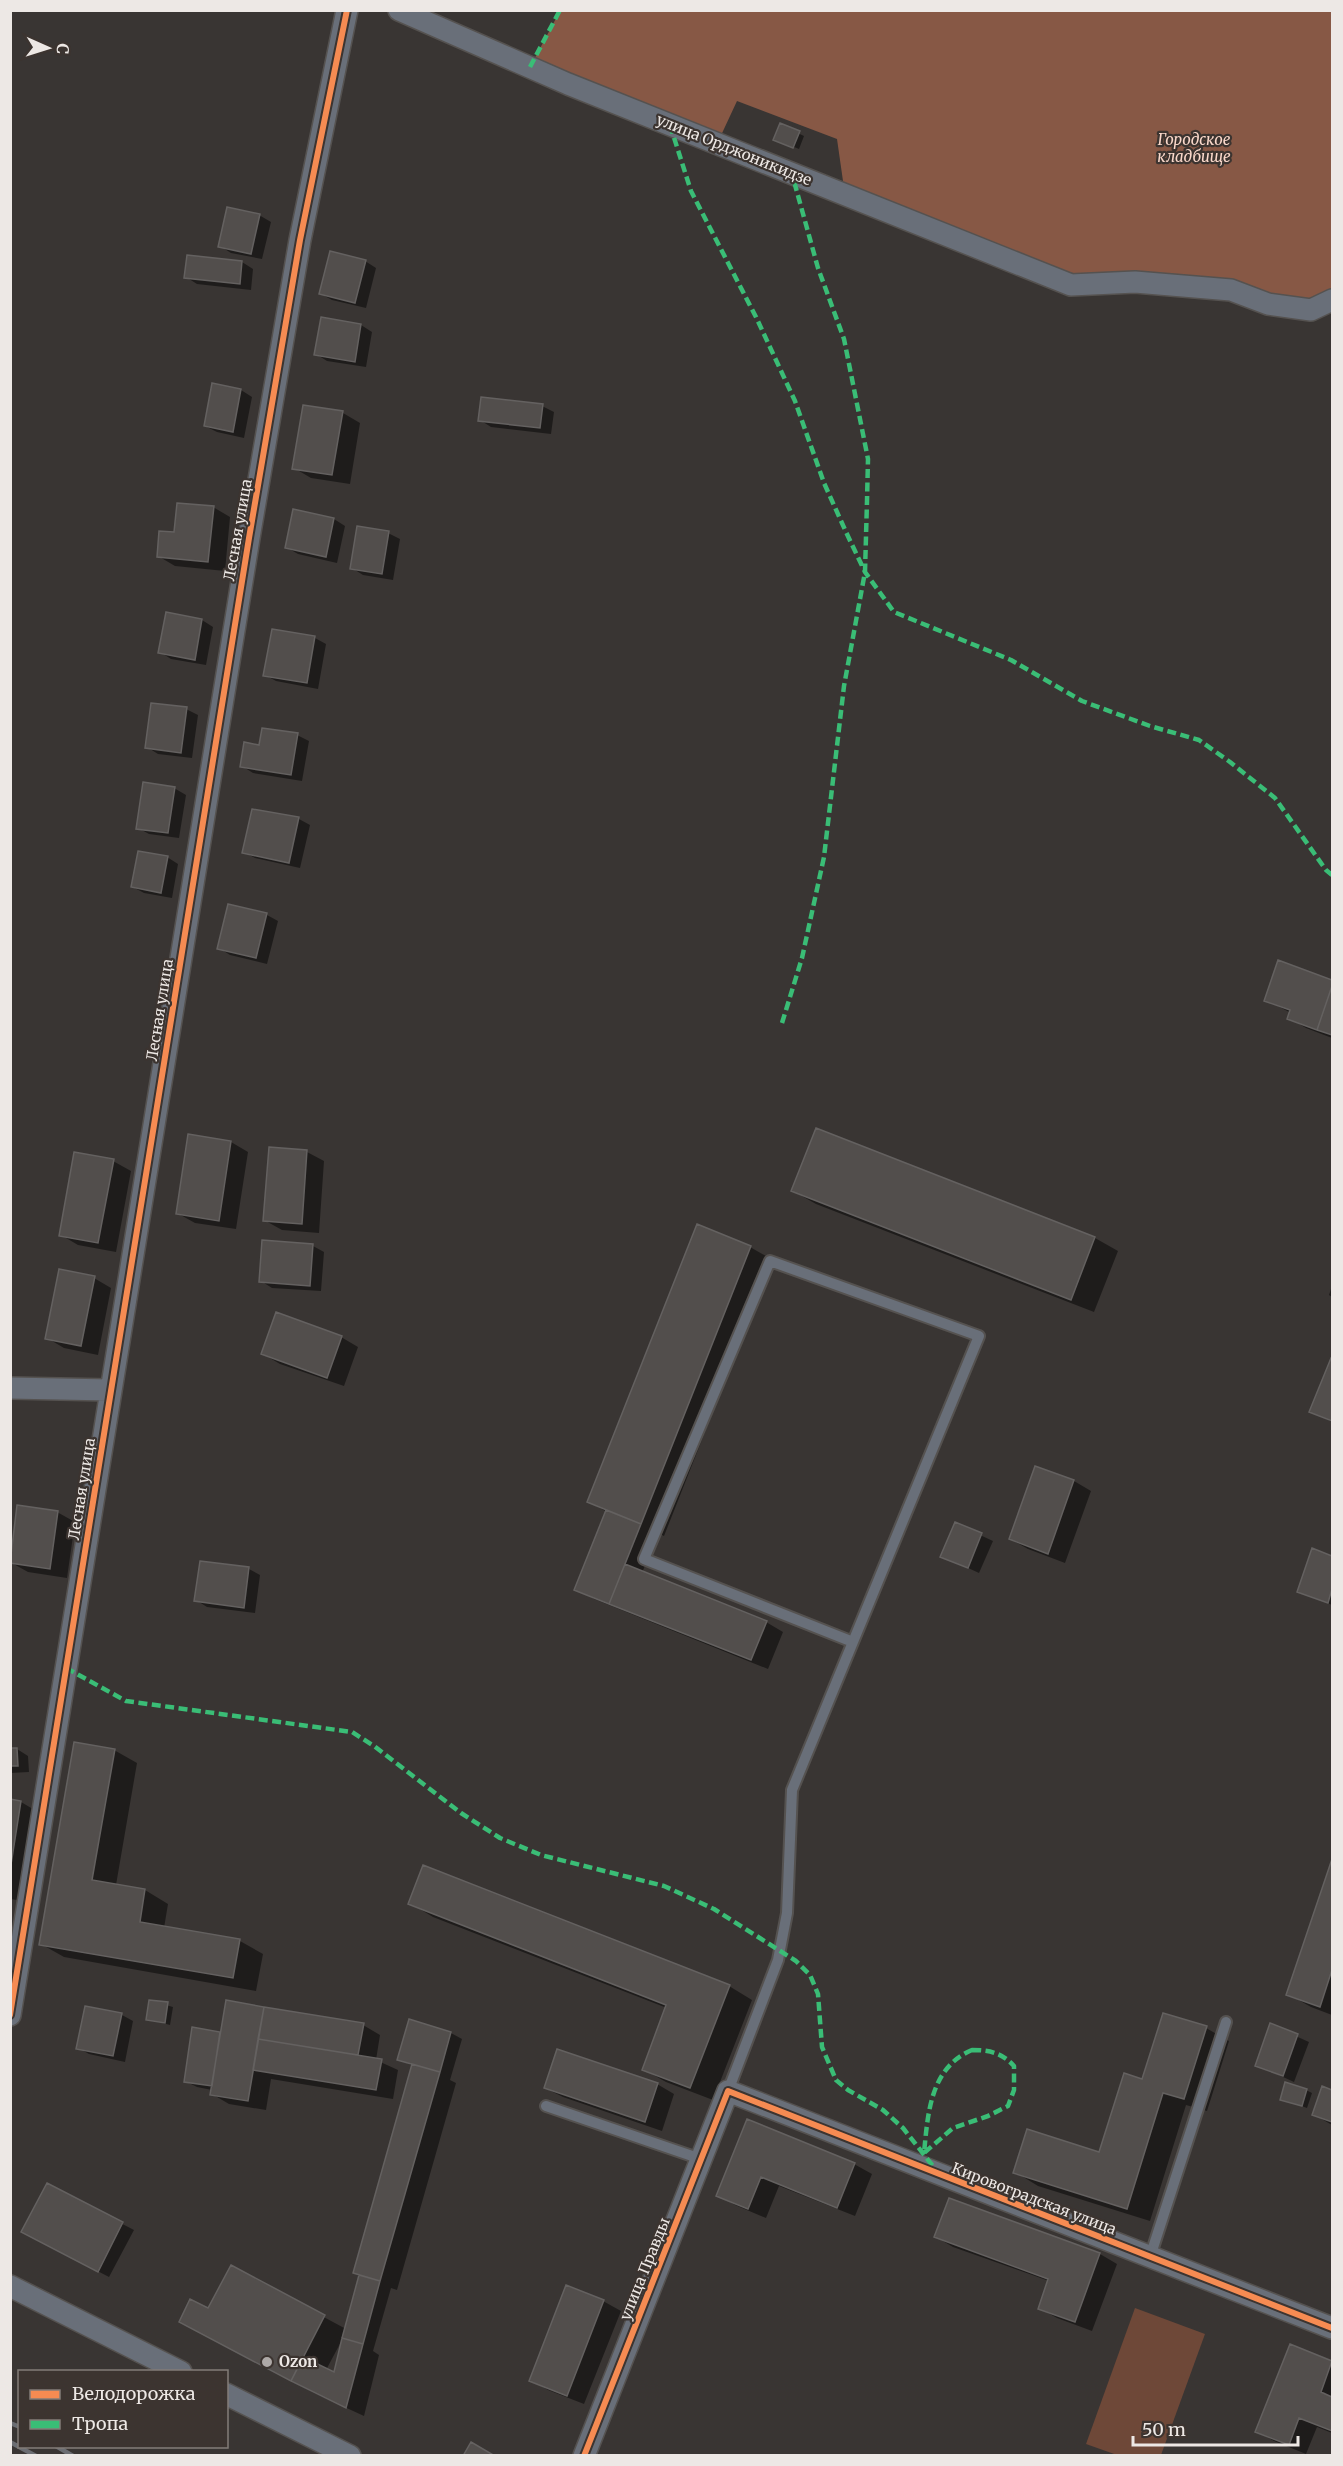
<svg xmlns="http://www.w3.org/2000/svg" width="1343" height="2466" viewBox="0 0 1343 2466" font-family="Merriweather,serif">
<rect width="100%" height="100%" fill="#393533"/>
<path fill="#6e4838" d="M1135,2308L1205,2334L1161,2455H1117L1086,2444Z"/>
<path fill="#875845" d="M560,11H1332V300L1268,304L1071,285L845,195L837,139L737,101L717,144L530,67Z"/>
<path fill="#0007" fill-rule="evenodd" d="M781,125L804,136L799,149L778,140Z
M259,215L271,222L262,259L231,253L220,246Z
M365,261L376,268L366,308L332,300L321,294Z
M242,262L253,269L251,290L197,284L186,277Z
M361,325L372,332L366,367L327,361L316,354Z
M241,390L252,397L244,438L217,432L205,426Z
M305,406L343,413L360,423L350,484L311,478L294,468Z
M542,406L554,412L551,434L491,427L480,420Z
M213,507L230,517L225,571L175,566L158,556L176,533Z
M294,511L334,519L345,526L337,563L298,554L286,547Z
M388,533L400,539L393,580L363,575L352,568Z
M167,613L202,620L213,627L206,665L171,659L160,652Z
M315,638L326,644L318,689L276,681L265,675Z
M186,709L198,715L192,758L158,754L147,747Z
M297,735L309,741L302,781L253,773L242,766L260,746Z
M174,788L186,795L179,838L149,834L138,828Z
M299,819L310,825L300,868L255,858L244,852Z
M167,857L178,864L172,898L144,893L133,887Z
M267,915L278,921L267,964L230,955L219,948Z
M1279,962L1332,981V1038L1306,1028L1289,1018L1291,1013L1266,1000Z
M816,1130L1095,1238L1118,1251L1094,1312L816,1204L793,1191Z
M231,1142L248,1152L236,1229L195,1223L177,1213Z
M270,1149L307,1152L324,1161L319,1233L282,1230L264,1220Z
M113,1161L131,1171L116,1252L78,1245L61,1235Z
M313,1246L324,1252L321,1291L272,1288L261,1281Z
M750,1247L773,1260L664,1536L658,1533L642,1573L766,1622L783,1632L768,1669L594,1599L576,1589L607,1512L589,1502Z
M94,1278L111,1288L98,1355L64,1348L47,1338Z
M1332,1286V1297L1329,1295Z
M341,1337L358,1347L344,1386L280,1364L263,1354Z
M1331,1360H1332V1422L1311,1411Z
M1036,1467L1074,1481L1091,1491L1065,1563L1028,1549L1010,1539Z
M57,1512L75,1522L67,1578L28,1572L10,1562Z
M956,1524L993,1541L979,1573L942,1556Z
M1313,1550L1332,1557V1605L1299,1591Z
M201,1562L249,1569L260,1575L255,1613L207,1607L196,1600Z
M17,1749L28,1756L29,1772L10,1773V1750Z
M114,1750L137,1763L116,1885L145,1890L168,1904L164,1928L240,1941L263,1954L256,1991L64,1957L41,1944Z
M10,1801L21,1802L38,1812L24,1901L10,1899Z
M1332,1864V2015L1311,2007L1288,1994Z
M410,1903L729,1986L752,2000L713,2100L666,2082L643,2069L667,2008L433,1917Z
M151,2001L173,2007L170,2025L148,2019Z
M86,2007L122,2015L133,2021L125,2062L89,2054L78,2048Z
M363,2025L380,2035L376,2060L398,2070L393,2099L271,2079L266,2110L229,2104L212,2094V2090L197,2087L185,2081L220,2033Z
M1271,2025L1309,2042L1294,2082L1257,2065Z
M1206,2028L1229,2041L1207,2111L1186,2105L1150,2221L1038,2186L1015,2172L1100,2154L1143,2080Z
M451,2033L462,2039L450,2080L456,2083L397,2290L391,2288L373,2351L379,2355L364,2416L314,2393L203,2334L209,2310L231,2267L346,2329L361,2276L354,2272L413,2066L399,2059ZM342,2340L335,2374L326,2370Z
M657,2084L674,2094L662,2131L563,2097L545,2088Z
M1323,2088L1332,2091V2125L1313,2114Z
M1306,2090L1312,2093L1307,2108L1282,2099Z
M748,2121L854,2164L872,2174L855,2216L779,2186L766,2218L735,2205L718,2195Z
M47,2185L134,2230L109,2277L34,2238Z
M949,2200L1100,2254L1117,2264L1092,2331L1057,2318L1039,2308L1049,2281L953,2247L936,2237Z
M603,2301L621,2311L584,2404L548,2390L531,2380Z
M1290,2346L1332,2362V2433L1317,2427L1306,2454L1274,2441L1257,2431Z"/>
<path fill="#524e4c" stroke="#646160" stroke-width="1.5" d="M780,123L800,131L793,148L773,140Z
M227,207L260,214L251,254L218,247Z
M330,251L366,260L355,303L319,294Z
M187,255L242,261L240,284L184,278Z
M321,317L361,324L355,362L314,355Z
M212,383L241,389L233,432L204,426Z
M481,397L543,404L540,428L478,421Z
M303,405L343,411L332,475L292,469Z
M177,503L214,506L208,562L157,557L159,531L174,532Z
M293,509L334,518L326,557L285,548Z
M357,526L389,531L382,574L350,569Z
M166,612L202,619L195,660L158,653Z
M272,629L315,636L307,683L263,676Z
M151,703L187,707L181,753L145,748Z
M262,728L298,733L291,775L240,767L244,742L259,745Z
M143,782L175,787L168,833L136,829Z
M252,809L299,817L289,863L242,853Z
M138,851L168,856L161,893L131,887Z
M228,904L267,913L256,958L217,949Z
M1278,960L1332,980V986L1317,1030L1287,1019L1290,1010L1264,1001Z
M1332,986V1035L1317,1030Z
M816,1128L1095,1237L1071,1300L791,1191Z
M188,1134L231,1141L219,1221L176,1214Z
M269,1147L307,1150L302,1224L263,1221Z
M74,1152L114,1159L98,1243L59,1236Z
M697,1224L751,1246L641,1524L587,1502Z
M262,1240L313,1244L310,1286L259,1282Z
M59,1269L95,1276L81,1346L45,1339Z
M276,1312L342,1336L327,1378L261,1354Z
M1331,1358L1332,1359V1421L1309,1412Z
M1035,1466L1074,1480L1048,1554L1009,1539Z
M17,1505L58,1511L50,1569L10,1563Z
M606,1510L641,1524L609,1604L574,1590Z
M955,1522L982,1533L968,1568L940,1557Z
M1312,1548L1332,1556V1589L1328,1603L1297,1592Z
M200,1561L249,1567L244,1608L194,1601Z
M625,1564L767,1621L751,1660L609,1604Z
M74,1742L115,1749L92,1880L145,1889L140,1922L240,1939L233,1978L39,1945Z
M10,1748H17L18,1766H10Z
M10,1799L21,1801L10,1871Z
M1332,1859V1970L1320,2007L1286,1995Z
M423,1865L730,1985L690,2088L642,2070L666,2005L408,1904Z
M149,2000L168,2002L165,2023L146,2020Z
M226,2000L264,2007L248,2101L210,2095Z
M85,2006L122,2013L113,2056L76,2049Z
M264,2007L364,2023L358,2055L258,2039Z
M1163,2013L1207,2026L1184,2099L1163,2093L1127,2209L1013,2173L1027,2129L1099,2152L1124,2073L1142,2079Z
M409,2019L451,2032L440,2072L397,2060Z
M1270,2023L1298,2034L1283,2076L1255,2066Z
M192,2027L220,2032L212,2086L184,2082Z
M258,2039L382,2059L376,2090L253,2070Z
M557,2049L658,2083L645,2122L544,2088Z
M412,2064L440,2072L380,2281L353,2273Z
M1285,2082L1307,2089L1302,2106L1280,2100Z
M1322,2086L1332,2090V2122L1312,2115Z
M747,2119L855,2163L837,2208L761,2177L748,2209L716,2196Z
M47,2183L123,2222L98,2272L21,2232Z
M949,2198L1100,2253L1075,2322L1038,2309L1048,2279L934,2237Z
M231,2265L325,2315L291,2381L179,2322L190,2299L208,2308Z
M359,2275L380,2281L363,2344L342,2338Z
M566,2285L604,2300L567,2396L529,2381Z
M342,2338L363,2344L346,2408L291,2381L303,2357L334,2372Z
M1290,2344L1332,2361L1321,2392L1332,2397V2431L1299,2418L1289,2445L1255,2432Z
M471,2442L495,2456H463Z"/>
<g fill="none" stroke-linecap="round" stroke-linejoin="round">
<defs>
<path id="lane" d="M728,2091L778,1960L787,1913L792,1790L979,1336L770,1261L644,1559L853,1642
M546,2106L701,2159
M1150,2257L1226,2022"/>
<path id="street" d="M399,10L568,84L1071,285L1135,282L1231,290L1268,304L1311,310L1332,300
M10,1388L110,1390
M10,2015L249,538L300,240L347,10
M10,2286L181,2372
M226,2394L350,2456
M584,2456L728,2091L1332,2328"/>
</defs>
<use href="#lane" stroke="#555250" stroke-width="14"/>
<use href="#street" stroke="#555250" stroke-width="24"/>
<use href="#lane" stroke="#696f79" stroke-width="10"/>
<use href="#street" stroke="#696f79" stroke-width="21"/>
<path stroke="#6b6d72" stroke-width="4.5" d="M10,2423L20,2427
M10,2442L36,2456
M56,2446L73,2456"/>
<path stroke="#3abd76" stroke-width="4.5" stroke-dasharray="9 4.5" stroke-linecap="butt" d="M530,67L560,10
M670,125L691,191L756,317L795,401L824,483L846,532L865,572L894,612L1011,660L1082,701L1150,726L1199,740L1230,762L1275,798L1326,870L1332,875
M782,1023L802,958L824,857L844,686L865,572L867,501L868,459L844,339L818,268L792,174
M66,1668L126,1701L352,1732L374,1746L461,1813L500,1838L541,1855L664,1886L714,1909L796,1961L810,1975L818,1994L822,2047L836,2080L848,2090L883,2110L903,2128L936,2170
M972,2050C990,2050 1002,2053 1014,2066V2090L1008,2106L988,2116L953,2128L924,2153C928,2113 930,2068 972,2050Z"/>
<defs>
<path id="cycleway" d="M10,2015L249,538L300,240L347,10
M584,2456L728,2091L1332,2328"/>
</defs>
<use href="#cycleway" stroke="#3c3430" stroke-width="10"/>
<use href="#cycleway" stroke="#f68b52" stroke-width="6"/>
</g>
<circle fill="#aea9a7" stroke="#3c3430" stroke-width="2" cx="267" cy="2362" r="6"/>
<g text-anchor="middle" stroke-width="4.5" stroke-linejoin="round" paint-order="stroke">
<g font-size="15" font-style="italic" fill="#fbd9cb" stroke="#3c3430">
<text x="1194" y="145">Городское<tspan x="1194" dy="17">кладбище</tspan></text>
</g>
<g font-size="15" fill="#ede8e5" stroke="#3c3430">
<text transform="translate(734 150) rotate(22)" y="5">улица Орджоникидзе</text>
<text transform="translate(238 530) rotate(-80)" y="5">Лесная улица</text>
<text transform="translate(160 1010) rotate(-81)" y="5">Лесная улица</text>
<text transform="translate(82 1489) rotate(-81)" y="5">Лесная улица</text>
<text transform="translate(1034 2199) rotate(21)" y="5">Кировоградская улица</text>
<text transform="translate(645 2269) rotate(-68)" y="5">улица Правды</text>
</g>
<g font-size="15" font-weight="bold" fill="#ede8e5" stroke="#3c3430" text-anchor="start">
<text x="279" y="2367">Ozon</text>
</g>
</g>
<rect width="1343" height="2466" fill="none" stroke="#ede8e5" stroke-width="24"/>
<rect x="18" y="2370" width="210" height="78" fill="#3c3430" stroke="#837c78" stroke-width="1.5"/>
<rect x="30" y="2390" width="30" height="9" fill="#f68b52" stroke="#837c78" stroke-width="1.5"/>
<text x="72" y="2400" font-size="18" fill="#ede8e5">Велодорожка</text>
<rect x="30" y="2420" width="30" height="9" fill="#3abd76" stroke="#837c78" stroke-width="1.5"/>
<text x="72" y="2430" font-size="18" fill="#ede8e5">Тропа</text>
<g transform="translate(48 48) rotate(93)" stroke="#3c3430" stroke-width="4.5" paint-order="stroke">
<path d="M0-4.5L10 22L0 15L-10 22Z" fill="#ede8e5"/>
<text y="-9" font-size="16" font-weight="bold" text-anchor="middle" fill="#ede8e5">С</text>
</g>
<path d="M1133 2436v9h165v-9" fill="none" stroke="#ede8e5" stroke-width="3"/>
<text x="1142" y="2436" font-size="18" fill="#ede8e5" stroke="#3c3430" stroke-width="4.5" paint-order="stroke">50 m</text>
</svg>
